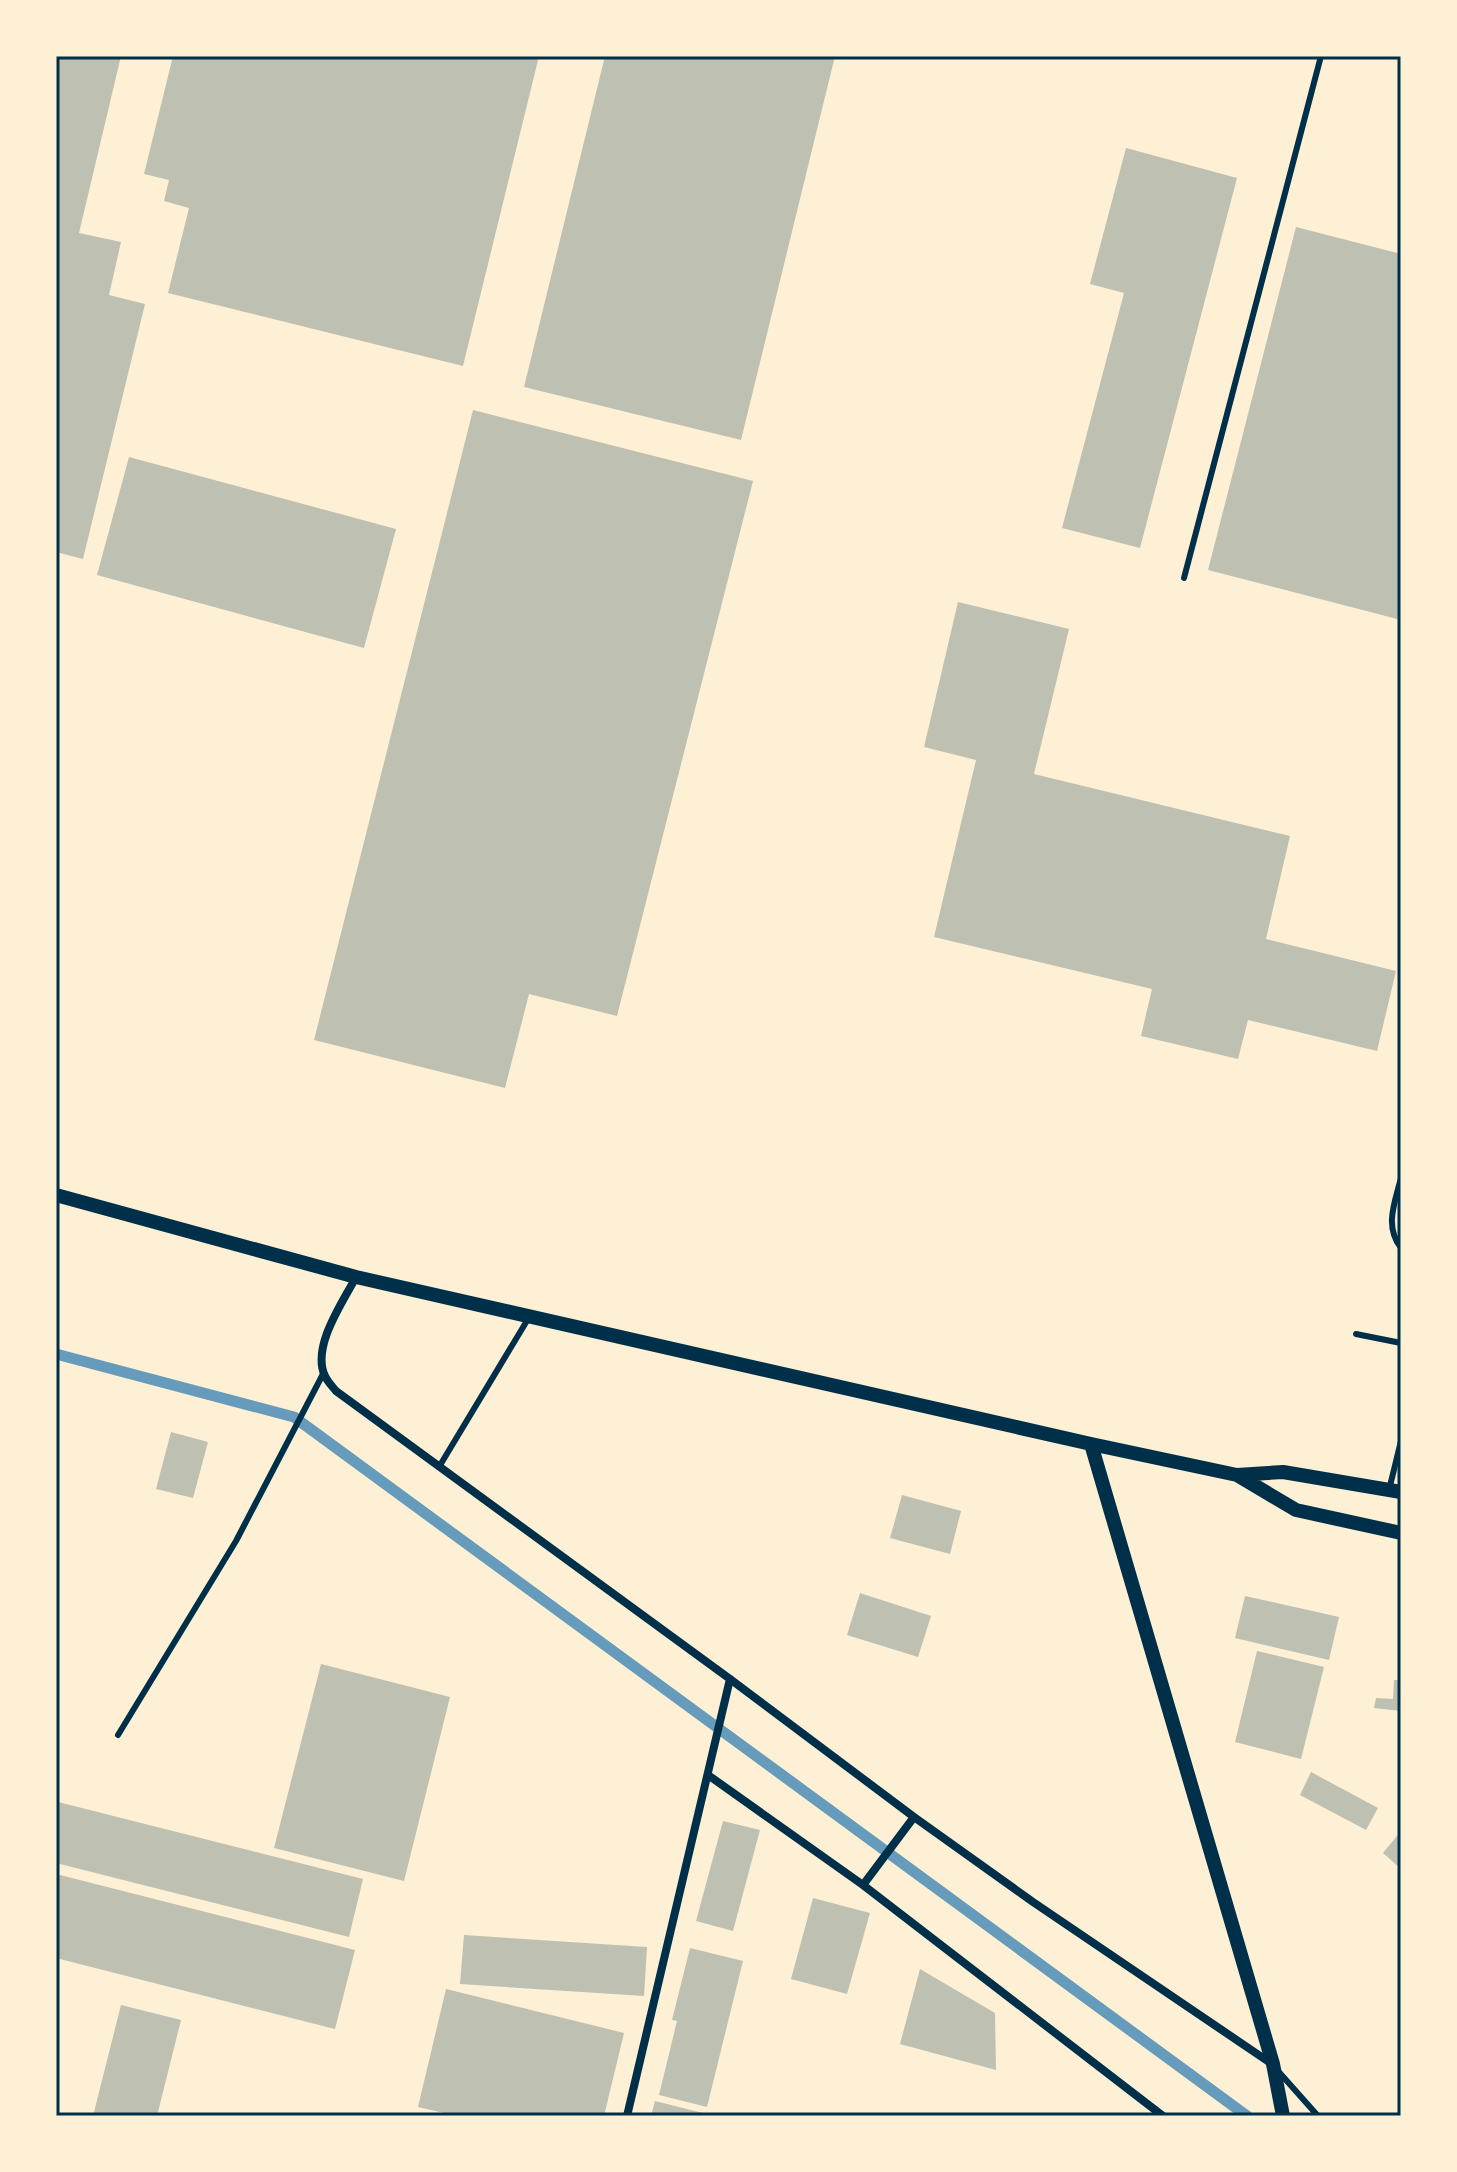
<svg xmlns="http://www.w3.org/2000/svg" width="1457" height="2172" viewBox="0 0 1457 2172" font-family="Inter,sans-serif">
<rect width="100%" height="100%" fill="#fdf0d5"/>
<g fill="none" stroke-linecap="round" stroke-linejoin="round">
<path stroke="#669bbc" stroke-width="11" d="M56,1354L294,1417L1247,2116"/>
</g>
<path fill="#bec0b2" d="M56,56H121L79,233L121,242L109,295L145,304L83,559L56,552Z
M173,56H539L463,366L168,293L189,208L164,201L169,180L144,174Z
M605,56H835L741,440L524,387Z
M1126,148L1237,178L1140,548L1062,528L1124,293L1090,284Z
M1296,227L1401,254V620L1208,570Z
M473,410L753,481L617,1016L529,994L505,1088L314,1040Z
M129,457L396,529L364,648L97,575Z
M958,602L1069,629L1034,774L1290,836L1266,939L1396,971L1377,1051L1248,1020L1238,1059L1141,1036L1152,989L934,937L976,760L924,747Z
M171,1432L208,1442L193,1498L156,1489Z
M902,1495L961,1511L950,1554L890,1538Z
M860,1593L931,1616L918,1657L847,1635Z
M1245,1596L1339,1617L1329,1660L1235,1638Z
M1257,1651L1324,1667L1301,1759L1235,1742Z
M321,1664L450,1697L404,1881L274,1848Z
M1394,1680H1401V1711L1374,1708L1376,1698L1393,1699Z
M1311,1772L1378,1808L1366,1830L1300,1795Z
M58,1802L363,1879L349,1937L56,1863V1811Z
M723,1821L760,1830L733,1931L696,1921Z
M1401,1831V1869L1383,1853Z
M56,1874L355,1950L335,2029L56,1958Z
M813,1898L870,1913L847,1994L791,1979Z
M464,1935L647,1947L644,1996L460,1984Z
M690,1948L743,1961L707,2107L659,2095L677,2021L672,2020Z
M920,1969L995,2013L996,2070L900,2044Z
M446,1989L624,2033L604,2116H457L418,2107Z
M121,2005L181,2020L157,2116H93Z
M655,2101L703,2113L702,2116H651Z"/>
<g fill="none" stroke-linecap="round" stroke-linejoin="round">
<path stroke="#003049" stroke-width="6" d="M1184,578L1321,56
M1401,1178C1395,1202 1384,1226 1401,1248
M1356,1334L1401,1343
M439,1467L528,1319
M1389,1490L1401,1441
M118,1735L236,1541L323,1374
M1278,2071L1318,2116"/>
<path stroke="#003049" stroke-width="8" d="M356,1277C343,1302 311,1347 325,1376C327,1381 332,1386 336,1391L730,1679L914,1817L1033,1902L1272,2064
M708,1775L863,1885L1163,2116
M863,1885L914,1817
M627,2116L730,1679"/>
<path stroke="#003049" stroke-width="14" d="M56,1195L356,1277L1091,1444L1237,1475L1283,1472L1401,1492
M1091,1444L1273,2064L1283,2116
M1237,1475L1296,1510L1401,1533"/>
</g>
<rect width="1457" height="2172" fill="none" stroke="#fdf0d5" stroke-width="116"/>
<rect x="58" y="58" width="1341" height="2056" fill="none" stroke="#003049" stroke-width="3"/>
</svg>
